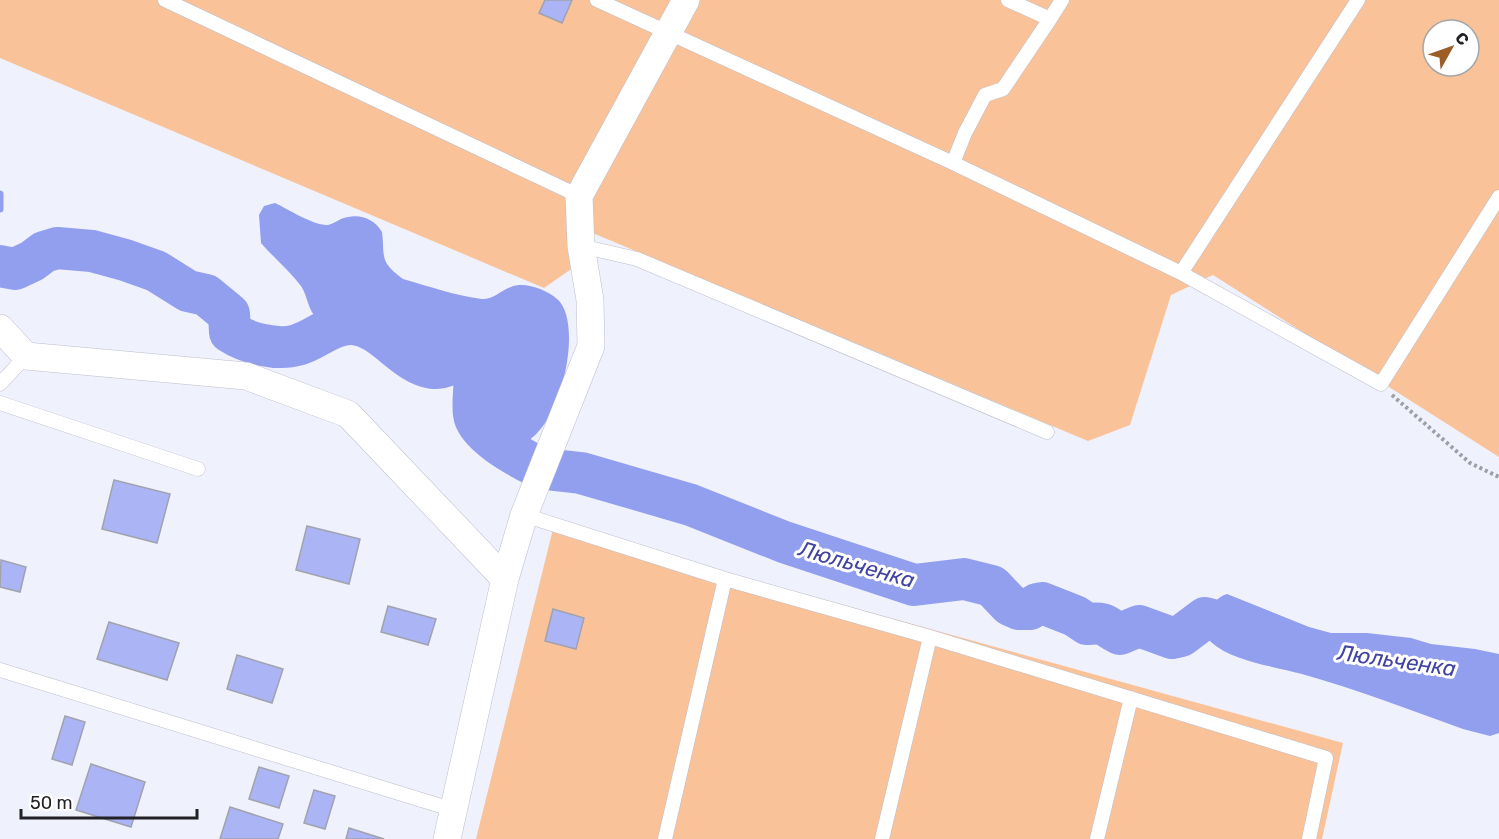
<svg xmlns="http://www.w3.org/2000/svg" width="1499" height="839" viewBox="0 0 1499 839" font-family="Rubik,sans-serif">
<rect width="100%" height="100%" fill="#eff1fd"/>
<path fill="#fac299" fill-rule="evenodd" d="M0,0H1499V457L1213,275L1171,295L1130,425L1088,441L576,226L577,265L544,288L0,58ZM1433,30H1469V66H1433Z
M554,525L1343,743L1322,839H476Z"/>
<path fill="#929eee" d="M275,203C288,209 314,226 328,225C332,224 337,221 341,219C357,213 373,217 382,232C385,258 379,261 403,279C428,286 456,296 482,299C494,300 501,290 511,287C524,281 547,290 557,299C587,323 557,453 509,445C449,434 490,383 469,366C456,355 444,371 430,367C404,360 387,333 360,326C343,321 329,332 314,315C308,308 307,295 301,286C289,270 274,258 261,243L259,215L264,206Z
M1227,594L1309,627L1331,633H1367L1411,638L1431,644L1475,649L1499,654V733L1490,736L1463,729C1410,710 1356,689 1302,674C1274,666 1233,662 1211,642C1203,634 1203,622 1208,613C1213,604 1217,597 1227,594Z"/>
<g fill="none" stroke-linecap="round" stroke-linejoin="round">
<path stroke="#929eee" stroke-width="7" d="M0,194V209"/>
<path stroke="#929eee" stroke-width="42" d="M0,266L15,269L32,261L44,252L57,248L92,251L125,260L156,271L188,291L206,295L229,314L230,332C247,343 277,351 297,345C316,340 331,323 352,324C384,326 402,363 433,368C450,370 458,351 474,372C476,386 472,400 474,414C476,434 517,456 534,465
M554,470L581,473L691,505L784,542L914,585L964,579L992,586L1010,605L1019,609H1030L1037,604L1042,603L1075,616L1087,624C1109,622 1103,626 1120,634L1139,626L1172,638L1181,636L1205,618L1262,633"/>
</g>
<path fill="#abb5f6" stroke="#a0a2ad" stroke-width="1.5" d="M545,0H572L562,23L539,13Z
M114,480L170,494L157,543L102,529Z
M307,526L360,539L349,584L296,570Z
M1,560L26,567L20,592L0,587Z
M388,606L436,619L428,645L381,632Z
M553,609L584,618L576,649L545,641Z
M109,622L179,643L167,680L97,659Z
M237,655L283,669L272,703L227,689Z
M65,716L85,722L72,765L52,759Z
M91,764L145,782L131,827L76,810Z
M259,767L289,776L279,808L249,799Z
M314,790L335,796L325,829L304,823Z
M230,807L283,824L278,839H220Z
M349,828L384,839H346Z"/>
<g fill="none" stroke-linecap="round" stroke-linejoin="round">
<defs>
<path id="service" d="M165,0L579,196
M597,0L953,163L1181,273L1381,384L1499,197
M1008,0L1050,19L1062,0
M953,163L965,133L985,95L1003,89L1050,19
M581,246L637,259L1047,432
M1181,273L1358,0
M0,384L26,356
M0,403L198,469
M524,515L725,579L930,637L1326,758L1309,839
M0,670L454,810
M665,839L725,579
M882,839L930,637
M1097,839L1131,698"/>
<path id="minor" d="M0,328L26,356L246,376L348,414L505,579
M447,839L505,579L524,515L591,346L590,300L581,246L579,196L686,0"/>
</defs>
<use href="#service" stroke="#bdbfcb" stroke-width="15"/>
<use href="#minor" stroke="#bdbfcb" stroke-width="28"/>
<path stroke="#9d9ea7" stroke-width="4" stroke-dasharray="3 3" stroke-linecap="butt" d="M1392,395L1470,463L1499,477"/>
<use href="#service" stroke="#fff" stroke-width="14"/>
<use href="#minor" stroke="#fff" stroke-width="27"/>
</g>
<g text-anchor="middle" stroke-width="6" stroke-linejoin="round" paint-order="stroke">
<g font-size="22" font-style="italic" fill="#4144a0" stroke="#fff">
<text transform="translate(857 564) rotate(16)" y="8">Люльченка</text>
<text transform="translate(1397 660) rotate(8)" y="8">Люльченка</text>
</g>
</g>
<g transform="translate(1451 48) rotate(50)"><circle r="28" fill="#ffffff" stroke="#a6a6a8" stroke-width="1.5"/>
<path d="M0-4.5L10 22L0 15L-10 22Z" fill="#9d5d27"/>
<text y="-9" font-size="16" font-weight="bold" text-anchor="middle" fill="#212126">С</text>
</g>
<path d="M21 809v9h176v-9" fill="none" stroke="#212126" stroke-width="3"/>
<text x="30" y="809" font-size="18" fill="#212126" stroke="#ffffff" stroke-width="4.5" paint-order="stroke">50 m</text>
</svg>
